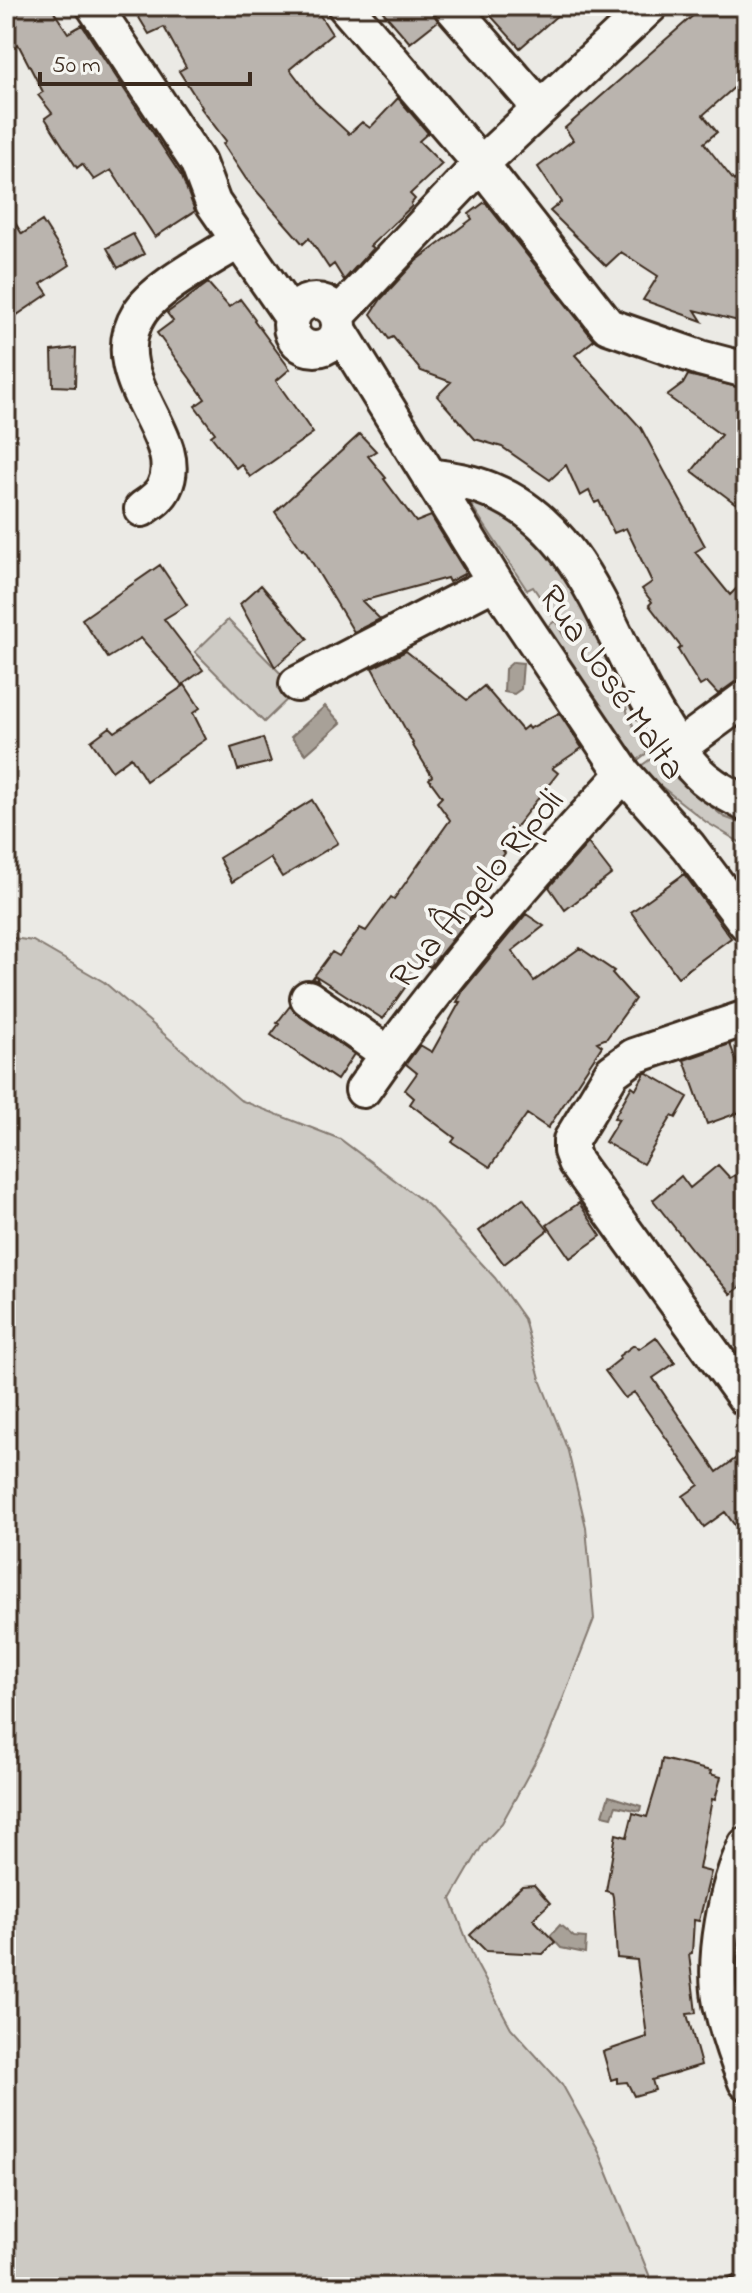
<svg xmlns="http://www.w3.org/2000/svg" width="752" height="2293" viewBox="0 0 752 2293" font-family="'Indie Flower',sans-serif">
<rect width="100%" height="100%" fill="#ebeae5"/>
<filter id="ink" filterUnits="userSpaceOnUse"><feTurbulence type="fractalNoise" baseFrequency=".0125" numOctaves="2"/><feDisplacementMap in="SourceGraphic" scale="16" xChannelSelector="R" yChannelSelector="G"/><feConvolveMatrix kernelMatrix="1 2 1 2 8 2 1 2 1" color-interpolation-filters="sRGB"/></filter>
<g filter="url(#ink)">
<path fill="#cdcac4" stroke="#847a71" stroke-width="2" d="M467,493L557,549L620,678L628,715L647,753L635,762L614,733L547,627L555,621L565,638L572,633L557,611L552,615L533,587L527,590L466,497Z
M228,620L297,690L264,722L195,652Z
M652,758L724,817L746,825V846L706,822L638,768Z
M6,937L33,941L104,982L240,1100L340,1139L428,1205L495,1278L524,1319L541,1382L568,1451L586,1527L594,1619L547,1740L502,1823L483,1844L451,1899L475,1961L511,2028L562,2084L598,2149L654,2287H6Z"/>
<path fill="#a8a198" stroke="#7c7167" stroke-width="2" d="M513,662L523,663L521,689L514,694L504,692L505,669Z
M325,706L341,723L306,754L291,737Z
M609,1796L641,1806L640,1811L616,1806L612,1817L603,1815Z
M560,1925L574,1937L586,1938L585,1953L561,1948L550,1936Z"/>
<path fill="#bab4ae" stroke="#3b2a1e" stroke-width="2" d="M6,6H50L68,33L82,25L182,177L195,211L155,237L111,170L94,180L82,164L77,168L45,118L52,113L38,95L43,92L18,44L6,51Z
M132,6H314L332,34L290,69L315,102L349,134L362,122L370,128L398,98L428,133L419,141L442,164L410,194L415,199L411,204L412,206L370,246L373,248L344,280L334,264L329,268L309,238L303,244L246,179L223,144L226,141L201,108L202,107L179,71L186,67L164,27L149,34Z
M378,6H432V11L438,21L410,43Z
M482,6H568L520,48Z
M704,6H746V77L703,115L717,132L704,143L734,181L746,166V323L695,310L702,321L643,300L658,276L621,252L606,266L550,211L561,202L538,167L573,140L565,128Z
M485,202L594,340L575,355L641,428L705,546L695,552L730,595L746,579V678L735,682L718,694L707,682L700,686L678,650L681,647L649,605L652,602L642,589L652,582L626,528L614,533L599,501L595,503L589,491L580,496L566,465L550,480L502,447L475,439L437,396L451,382L421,371L393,337L389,339L371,314L381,299L416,261L472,219L469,214Z
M6,208L22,234L42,221L70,265L41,284L48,294L17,315L6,297Z
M133,234L144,254L118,268L107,248Z
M208,283L229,307L240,299L255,319L254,320L290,369L276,381L313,433L250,477L241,464L236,468L211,436L215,433L195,406L205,399L157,333L173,321L167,313Z
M76,348L75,387L53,386L52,351Z
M688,375L746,389V492L736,504L692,471L721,435L667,396L683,384Z
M360,434L376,451L368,456L386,478L384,479L416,522L431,516L466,573L449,582L447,578L362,601L380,619L354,632L304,549L302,550L275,512Z
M160,565L187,605L164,619L203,670L182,685L141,638L108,658L82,619Z
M261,585L308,639L275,667L240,604Z
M406,651L467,700L484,686L522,730L527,726L529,729L559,713L582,748L552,768L558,773L500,847L505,853L465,908L473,914L430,967L423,962L383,1019L316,976L318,981L312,979L332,952L339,956L360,928L366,931L391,897L394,899L450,820L437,802L442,797L429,779L432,776L412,744L413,743L372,668Z
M185,685L200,708L193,713L206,739L146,781L131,757L112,771L91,741L110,727L115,732Z
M263,738L271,762L238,770L231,748Z
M312,800L338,843L282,877L270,858L232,882L219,858Z
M588,843L612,874L565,910L549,887Z
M684,874L731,938L678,977L631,912Z
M526,914L544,926L512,951L534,981L580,948L614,971L612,973L635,999L607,1038L597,1042L602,1046L548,1128L527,1114L490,1167L452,1142L455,1138L410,1104L414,1098L405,1090L417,1073L406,1064L420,1045L432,1052L460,1002H457L464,989Z
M290,1006L297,1014L354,1054L337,1080L271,1035L279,1024L277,1023Z
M730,1044L746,1087V1110L707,1124L684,1060Z
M645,1073H647L688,1097L676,1118L672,1116L643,1164L605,1142L619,1119L614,1118L632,1086L636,1089Z
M718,1165L730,1178L735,1175L746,1190V1282L731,1294L693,1251L653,1200L681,1176L690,1188Z
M523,1198L548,1230L504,1264L479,1231Z
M579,1203L601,1236L570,1258L547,1225Z
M656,1337L675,1363L653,1378L717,1472L746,1451V1541L725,1512L704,1527L683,1496L699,1485L634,1392L625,1398L605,1371L620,1359L619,1356L634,1345L639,1349Z
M662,1759L711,1771L710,1774L721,1777L715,1800L712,1799L699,1869L711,1872L699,1921L694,1920L692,1953L689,1954L696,2013L687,2014L701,2065L652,2080L655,2090L634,2096L627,2082L617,2083V2078L611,2080L603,2052L647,2037L637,1960L617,1958L613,1897L612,1893L606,1891L616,1834L627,1837L633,1813L647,1817L659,1777Z
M534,1885L550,1903L533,1919L555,1942L543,1954L486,1951L470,1935L522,1886Z"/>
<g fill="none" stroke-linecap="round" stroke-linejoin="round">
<defs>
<path id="minor" d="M94,6L198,163L213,203L292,317
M345,6L481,164L608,326L700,358L746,370
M451,6L540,108
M291 325a24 24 0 1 1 48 0a24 24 0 1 1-48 0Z
M338,315L481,164L650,6
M339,330L495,582L624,774L688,846L746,923
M430,476C451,479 471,482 490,490C588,530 608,639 660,720C673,740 689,768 709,782C720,791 734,797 746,804
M142,509C150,503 160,497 164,488C190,437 99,378 139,314C155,287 211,259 238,241
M297,684L495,582
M678,748L746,698
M308,998L388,1054
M746,1018L634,1056L612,1072L571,1140V1151L575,1162L746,1399
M363,1090C441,978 532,874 624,774
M746,1845C726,1887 712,1959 721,2004C727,2030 736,2057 746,2082"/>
</defs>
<use href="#minor" stroke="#3b2a1e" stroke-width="40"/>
<path stroke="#3b2a1e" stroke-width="5" stroke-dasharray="8 6" stroke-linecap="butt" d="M701,2287L746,2273"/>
<use href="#minor" stroke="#f6f6f2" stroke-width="34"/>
</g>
</g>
<g text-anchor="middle" stroke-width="8" stroke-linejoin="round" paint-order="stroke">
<g font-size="36" fill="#3b2a1e" stroke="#f6f6f2">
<text transform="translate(614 681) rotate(55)" y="13">Rua José Malta</text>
<text transform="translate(475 887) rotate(-50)" y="13">Rua Ângelo Ripoli</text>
</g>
</g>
<rect width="752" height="2293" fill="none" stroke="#f6f6f2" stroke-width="32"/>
<rect x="16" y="16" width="720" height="2261" fill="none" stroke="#3b2a1e" stroke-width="3" filter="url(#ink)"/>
<path d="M40 72v12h210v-12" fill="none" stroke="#3b2a1e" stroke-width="4"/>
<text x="52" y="72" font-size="24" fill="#3b2a1e" stroke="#f6f6f2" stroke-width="6" paint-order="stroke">50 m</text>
</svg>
